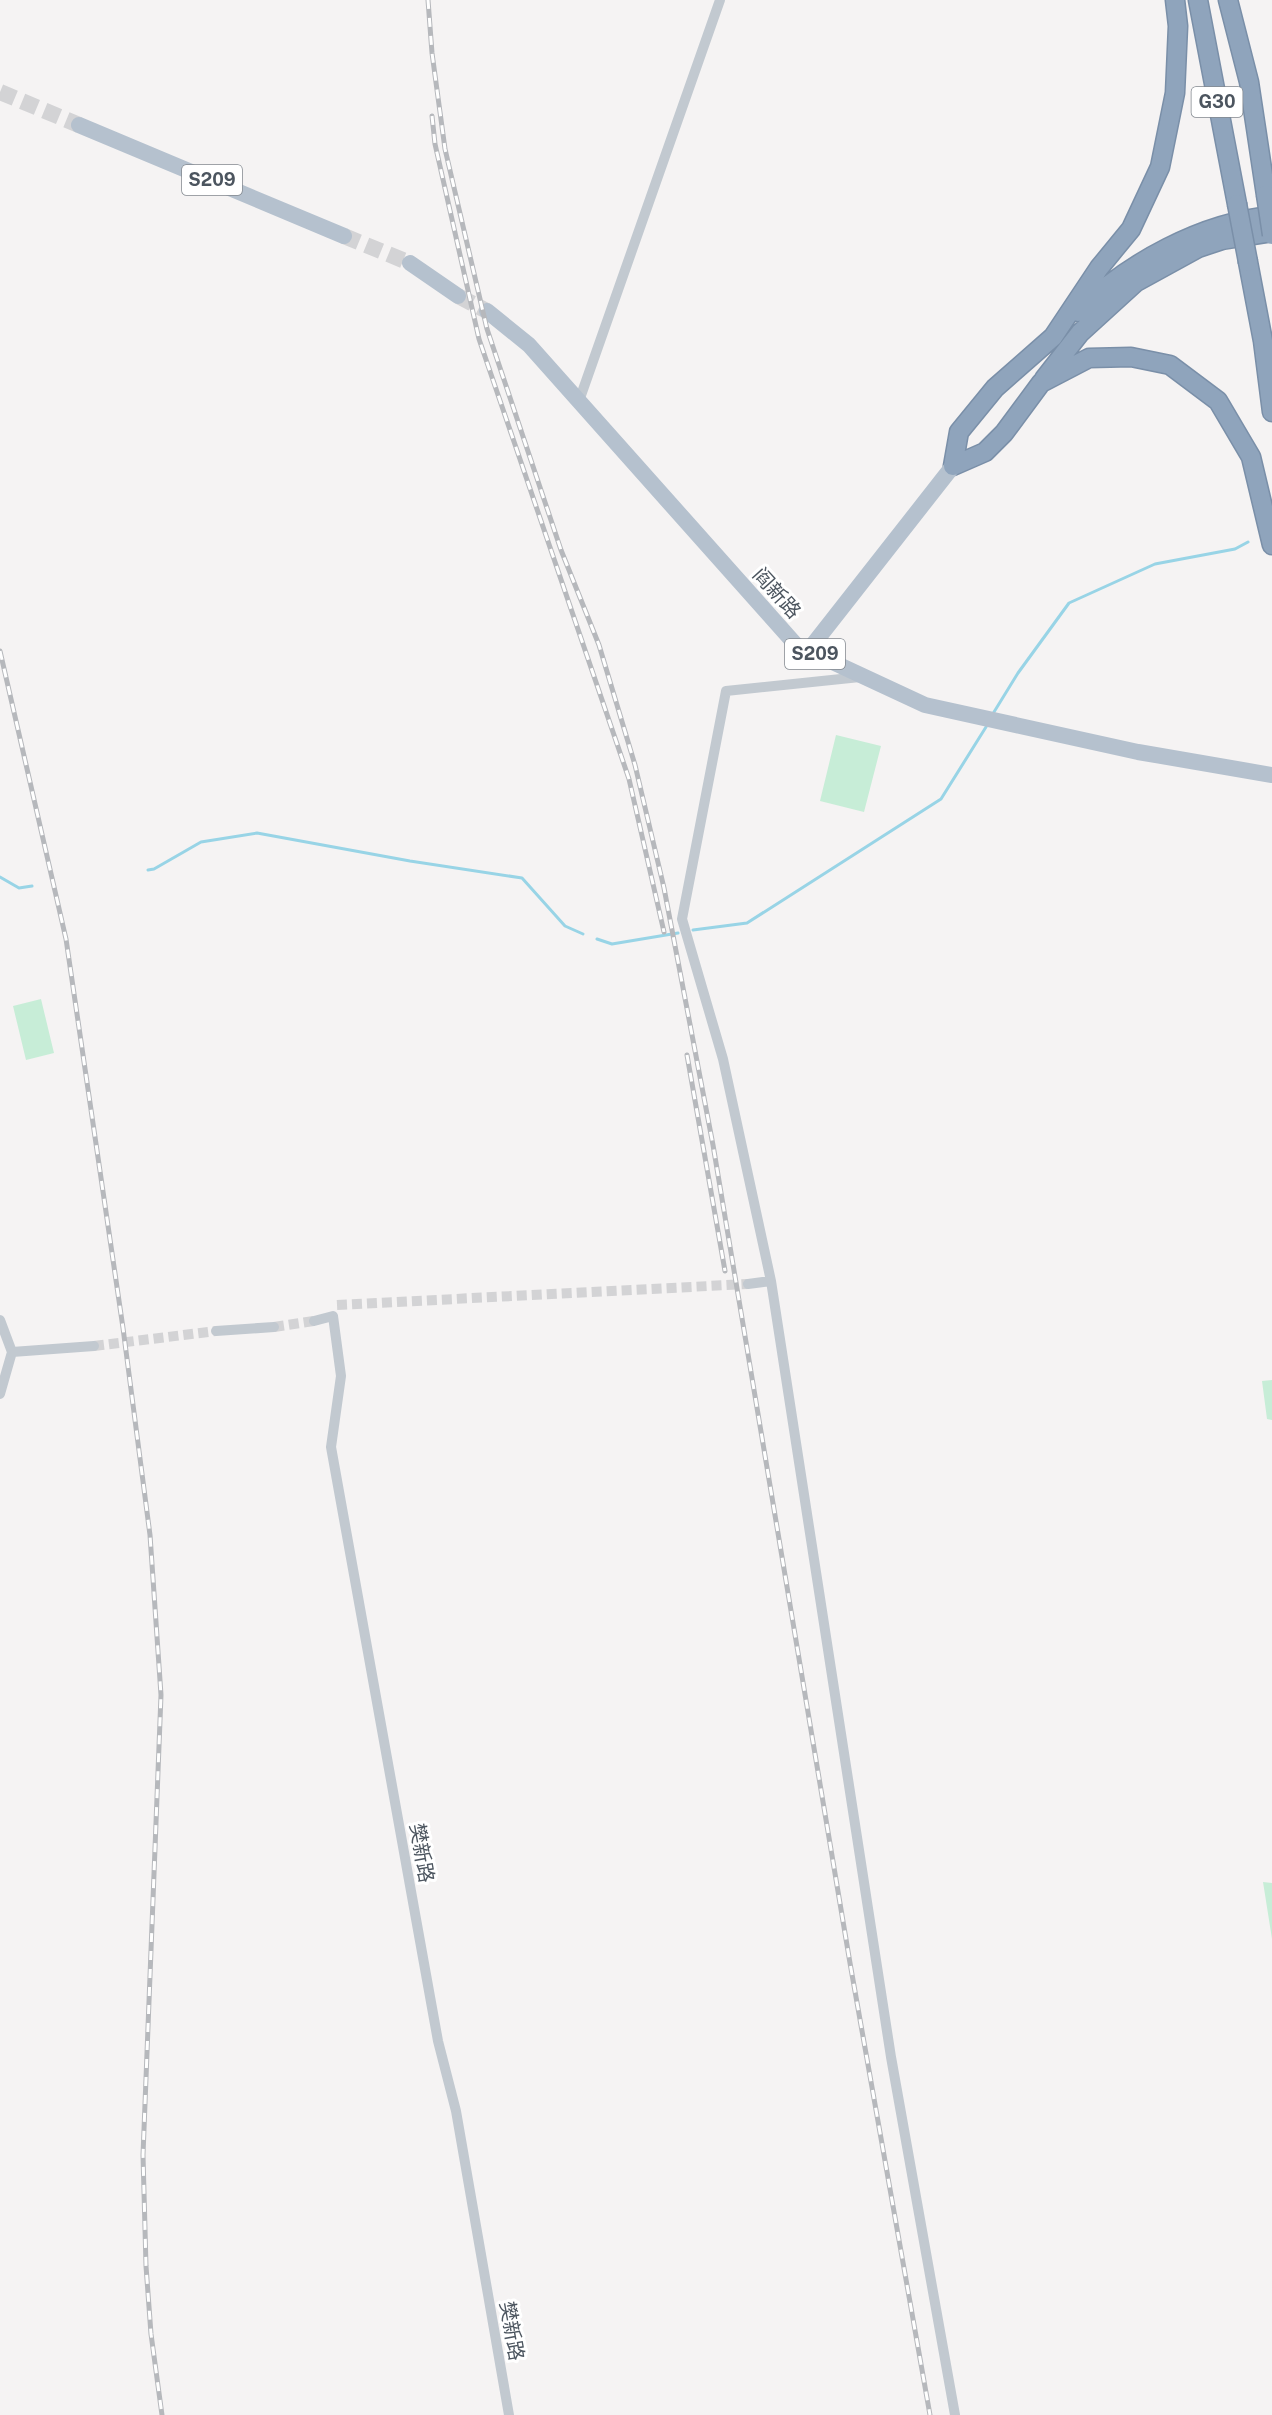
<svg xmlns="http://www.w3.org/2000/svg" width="1272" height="2415" viewBox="0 0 1272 2415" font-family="'Public Sans','Noto Sans SC',sans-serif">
<rect width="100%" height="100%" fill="#f5f3f3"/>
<path fill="#c7edd7" d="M836,735L881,746L864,812L820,801Z
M41,999L54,1053L26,1060L13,1006Z
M1272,1380V1420L1267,1419L1262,1381Z
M1263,1882L1272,1883V1939Z"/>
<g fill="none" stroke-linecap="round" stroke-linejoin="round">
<path stroke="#98d4e6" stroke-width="3" d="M994,712L1018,673L1069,603L1155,564L1235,549L1248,542
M148,870L154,869L201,842L257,833L410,861L522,878L565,926L583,934
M0,877L19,888L32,886
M693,930L747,923L941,799L986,727
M597,939L612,944L678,933"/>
<path stroke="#d3d3d5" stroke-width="10" stroke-dasharray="10 5" stroke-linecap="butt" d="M337,1305L748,1284
M274,1327L314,1321
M94,1346L216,1331"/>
<path stroke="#d3d3d5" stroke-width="16" stroke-dasharray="16 8" stroke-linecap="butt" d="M0,92L79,125
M344,236L410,263
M458,296L487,311"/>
<defs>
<path id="highway" d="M1175,0L1178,26L1175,93L1160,167L1131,229L1099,268L1053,337L995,388L959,432L953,466L985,452L1004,433L1041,383L1089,358L1131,357L1170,365L1218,401L1251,457L1272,545
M1198,0L1237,204
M1228,0L1249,82L1266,195
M1248,262L1263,341L1272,412
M1078,312C1127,263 1203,222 1272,216
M1044,379L1080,333L1136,282L1198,248L1222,240L1272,232"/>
</defs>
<use href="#highway" stroke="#7a8fa8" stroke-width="21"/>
<path stroke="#c2c9d0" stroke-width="10" d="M579,401L720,0
M860,677L726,691L682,919L723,1059L771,1281L891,2057L955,2415
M748,1284L771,1281
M0,1320L12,1352L94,1346
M314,1321L333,1316L341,1376L331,1447L438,2041L456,2111L509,2415
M216,1331L274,1327
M0,1394L12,1352"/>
<path stroke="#b5c1ce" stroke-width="16" d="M79,125L344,236
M410,263L458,296
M487,311L529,345L796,645L925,705L1138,752L1272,775
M808,651L953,466"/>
<use href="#highway" stroke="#8fa4bc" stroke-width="18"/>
<defs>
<path id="rail" d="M428,0L432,53L445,149L487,329L561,550L599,645L635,765L664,888L713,1145L850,1963L930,2415
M432,116L435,144L479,339L629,779L664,932
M0,651L66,939L123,1328L150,1535L161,1695L143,2155L146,2266L151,2334L162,2415
M687,1055L725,1271"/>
</defs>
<use href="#rail" stroke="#b6b8bc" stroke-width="5"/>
<use href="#rail" stroke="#fff" stroke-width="3" stroke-dasharray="9" stroke-linecap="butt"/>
<defs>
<path id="highway-bridge" d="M1266,195L1272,235
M1237,204L1248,262"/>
</defs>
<use href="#highway-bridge" stroke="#7a8fa8" stroke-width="21" stroke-linecap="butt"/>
<use href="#highway-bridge" stroke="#8fa4bc" stroke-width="18"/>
</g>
<g text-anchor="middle" stroke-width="6" stroke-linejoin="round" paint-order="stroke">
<g fill="#fff" stroke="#82888f" stroke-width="1.5">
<rect x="1191.5" y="87" width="51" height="30" rx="4.5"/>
<rect x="182" y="165" width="60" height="30" rx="4.5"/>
<rect x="785" y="639" width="60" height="30" rx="4.5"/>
</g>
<g font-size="18" font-weight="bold" fill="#4c555f">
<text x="1217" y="108">G30</text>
<text x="212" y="186">S209</text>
<text x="815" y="660">S209</text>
</g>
<g font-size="20" fill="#4c555f" stroke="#fff">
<text transform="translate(777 593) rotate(48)" y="7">阎新路</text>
<text transform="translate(422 1853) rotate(80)" y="7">樊新路</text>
<text transform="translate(512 2331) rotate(80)" y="7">樊新路</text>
</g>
</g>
</svg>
